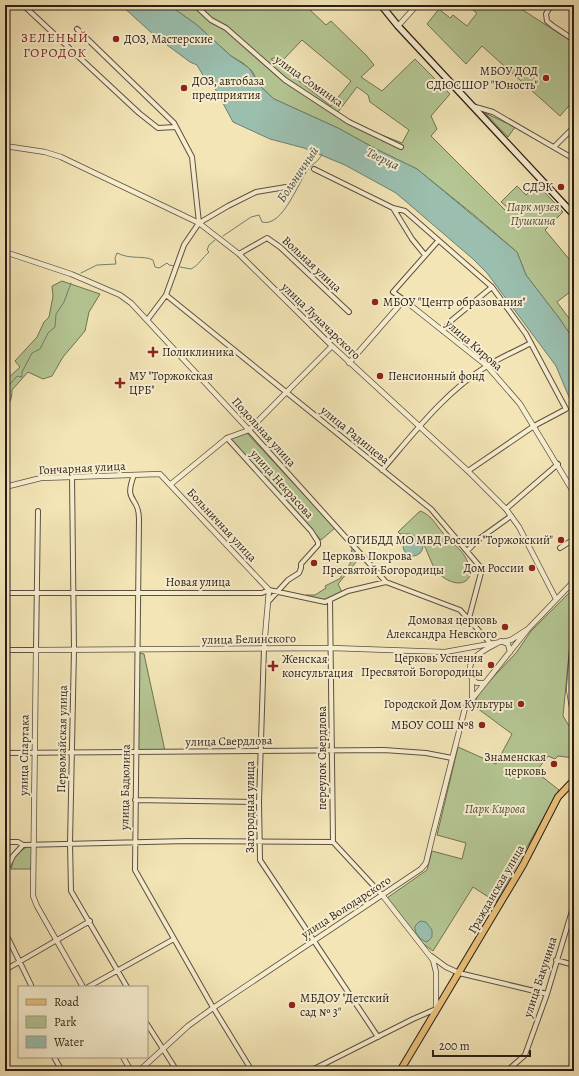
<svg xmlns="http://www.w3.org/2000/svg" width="579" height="1076" viewBox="0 0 579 1076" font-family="Alegreya,serif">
<rect width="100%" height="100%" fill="#f3e5b6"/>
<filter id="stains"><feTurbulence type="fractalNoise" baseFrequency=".005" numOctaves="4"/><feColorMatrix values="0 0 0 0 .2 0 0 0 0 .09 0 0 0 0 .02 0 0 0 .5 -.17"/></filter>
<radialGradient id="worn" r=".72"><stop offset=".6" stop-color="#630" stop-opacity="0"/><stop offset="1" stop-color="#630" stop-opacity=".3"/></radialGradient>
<path fill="#b4c693" stroke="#6f7254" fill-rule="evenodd" d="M169,5H315L310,10L326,25L331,21L366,55L374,65L361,77L382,91L415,59L450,94L431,116L437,129L431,136L506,211L508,208L501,202L517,186L526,195L538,185L563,212L545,230L574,265V296L570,292L557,302L574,325V340L559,318L526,275L517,252L474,215L417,169L376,149L338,128L274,99L261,87L252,71L243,63L231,56L197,25ZM302,40L351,81L331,106L271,59L277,57L282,61ZM357,87L368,95L370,102L409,130L402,143L349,122L338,112Z
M471,5H481L485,8L487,5H515L574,43L572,54L574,56V100L560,116L482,46L466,64L427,24L439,9L450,18L453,15L467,26L477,13L469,7Z
M485,113L515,127L508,137Z
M62,281L100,294L89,312L85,331L63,357L52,376L43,379L28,372L12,390C12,397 11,403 5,406V381L20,367L15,361L37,337L44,322L49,317L53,296L52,286Z
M245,431L335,528L321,540L230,438Z
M421,511C433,517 435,524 443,533C457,549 466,550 471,573C465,592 442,580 435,569C429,559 426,546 420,538L410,534H400L398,532L419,512Z
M352,548L361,556L338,584L342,592L324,600L306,598V595H315L326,588L325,586L341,578V576L350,564Z
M573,589L574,601L563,716L574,734V758L558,756L555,759L548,756L538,769L541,773L540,775L559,790L496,902L473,887L433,951L421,942L387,898L427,870L432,851L462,859L466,843L437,835L458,747L496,764L512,734L477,708L480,704L476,700L479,692L516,653L531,631Z
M139,653L144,654L165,751H138Z
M28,846L32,847L31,869H11L15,855Z"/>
<path fill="#9bbfaf" stroke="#6e7f72" d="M121,5H169L197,25L231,56L249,68L261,87L274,99L338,128L376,149L417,169L517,252L526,275L559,318L574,340V409L556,366L487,273L473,259L396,193L345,165L304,148L270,139L233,122L211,81L204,77L197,65L190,62L155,36Z
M403 546a10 10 0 1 1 20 0a10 10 0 1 1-20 0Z
M420,921L426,922L432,930V937L427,942C420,940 414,933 415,926Z"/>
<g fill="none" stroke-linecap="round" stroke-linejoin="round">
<path stroke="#6e7f72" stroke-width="1" d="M223,236L251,217L259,215L262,222C283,228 299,180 309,168C314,163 319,161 322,154
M180,267L191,269C199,265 202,258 209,252L207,250L209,245L215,240
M81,273L97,265L116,264L115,258L117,253C131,260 143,255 153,260L155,267L159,268L167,263L169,265L175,266
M5,390L17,376L22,377V372L32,353L40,349L48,333L55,327L56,314L64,302L71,283
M571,1071L574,1065"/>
<defs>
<path id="minor" d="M23,5L139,113L158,128L175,127
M195,5L211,20L226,28L285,80L349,122L401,147
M551,5L546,14L547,21L553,26L574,40
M77,29L174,123L192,157L199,223
M472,106L493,112L574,159
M554,147L574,127
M314,169L393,208L405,211L492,287L526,334L566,409L534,426L468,471
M393,208L412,239L425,255
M239,254L267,238L280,247L349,312
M166,295L431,509L482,569L469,618
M404,300L393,292L438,241
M148,319L166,295L184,245L199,223L228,206L256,192L286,187
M443,331L452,320L492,287
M249,430L386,582L460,610L492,645
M227,438L311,531L318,542V545L301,564V568L299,573L288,580L268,602
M382,470C414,433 445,392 487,366C501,357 516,351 531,343
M134,475C123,504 139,495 139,519L135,870L211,1004L252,1071
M72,476L74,649L70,843L71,891L127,987
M506,509L558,464
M560,548L574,539
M467,551L479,539L511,516
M5,593H262L269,590L325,602L348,591L386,582
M330,601L333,842L383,896
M264,648L259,802L260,860L378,1037
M5,650H36L38,511
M5,753L384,750L426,753L452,758
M135,800L259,802
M5,842H18L23,845L187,841L333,842
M5,872L13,856L23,845
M5,932L31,985
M556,960L574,965
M5,970L90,921
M459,973L547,994
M88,987L174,939
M147,1024L177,1071
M54,1057L62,1071
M101,1071H102
M310,1071L413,1019L436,1009
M507,1071L525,1055L547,994L574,904"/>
<path id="tertiary" d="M398,26L417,5
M5,146L45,152L61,157L199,223L239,254L332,346L468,471L506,509L519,527L556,599
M5,252L71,274L120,295L131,303L249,430
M349,363L404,300L487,366L520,404L574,493
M171,484L227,438L249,430L332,346
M5,487L41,478L160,474L269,590L264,648
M574,625L569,690L574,719
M472,679V697
M484,683H477C473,681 471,678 470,673C467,656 489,648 501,641L508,644L510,652
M383,896L433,960L436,972V1009
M431,956L446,967L459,973
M83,987L37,906L33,896L36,650L332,648L445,652L511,640L528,629
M123,1057L131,1071
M139,1071L188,1026L213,1008L421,869L426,863L433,834L465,708L528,629L574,581"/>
<path id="secondary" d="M381,5L398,26L574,215"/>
<path id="primary" d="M400,1071L523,865L558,797L574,780"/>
</defs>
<use href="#minor" stroke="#5c503e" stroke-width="6"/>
<use href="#tertiary" stroke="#5c503e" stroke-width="6"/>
<use href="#secondary" stroke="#2a1e16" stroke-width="8"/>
<use href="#primary" stroke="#2a1e16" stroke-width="8"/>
<use href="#minor" stroke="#f7eed0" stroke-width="4"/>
<use href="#tertiary" stroke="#f7eed0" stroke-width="4.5"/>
<use href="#secondary" stroke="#f7eed0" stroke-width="5.5"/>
<use href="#primary" stroke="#eac27b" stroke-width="6"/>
</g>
<g fill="#8f2418" stroke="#f7eed0" stroke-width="1.5">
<circle cx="116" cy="39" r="4"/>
<circle cx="546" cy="78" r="4"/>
<circle cx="184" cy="88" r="4"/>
<circle cx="561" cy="187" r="4"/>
<circle cx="375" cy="302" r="4"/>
<path d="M151 346h4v4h4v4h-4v4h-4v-4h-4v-4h4z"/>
<circle cx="380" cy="376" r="4"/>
<path d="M118 377h4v4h4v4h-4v4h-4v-4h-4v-4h4z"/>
<circle cx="561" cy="540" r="4"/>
<circle cx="314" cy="563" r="4"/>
<circle cx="532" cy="568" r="4"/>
<circle cx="505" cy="627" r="4"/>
<circle cx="491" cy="665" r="4"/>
<path d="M271 660h4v4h4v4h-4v4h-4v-4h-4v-4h4z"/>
<circle cx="521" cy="704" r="4"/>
<circle cx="482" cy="725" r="4"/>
<circle cx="554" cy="764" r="4"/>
<circle cx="292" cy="1005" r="4"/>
</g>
<g text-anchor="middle" stroke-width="4" stroke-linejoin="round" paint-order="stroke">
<g font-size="12" fill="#2a1e16" stroke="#f7eed0" text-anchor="start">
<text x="124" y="43">ДОЗ, Мастерские</text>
<text x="538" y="75" text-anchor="end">МБОУ ДОД<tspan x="538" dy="14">СДЮСШОР "Юность"</tspan></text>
<text x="192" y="85">ДОЗ, автобаза<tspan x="192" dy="14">предприятия</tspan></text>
<text x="553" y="191" text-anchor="end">СДЭК</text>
<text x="383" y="306">МБОУ "Центр образования"</text>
<text x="162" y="356">Поликлиника</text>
<text x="129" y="380">МУ "Торжокская<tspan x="129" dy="14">ЦРБ"</tspan></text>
<text x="388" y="380">Пенсионный фонд</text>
<text x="553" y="544" text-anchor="end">ОГИБДД МО МВД России "Торжокский"</text>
<text x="322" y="560">Церковь Покрова<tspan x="322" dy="14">Пресвятой Богородицы</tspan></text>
<text x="524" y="572" text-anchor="end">Дом России</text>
<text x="497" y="624" text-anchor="end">Домовая церковь<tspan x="497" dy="14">Александра Невского</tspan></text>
<text x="483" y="662" text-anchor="end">Церковь Успения<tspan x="483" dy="14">Пресвятой Богородицы</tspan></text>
<text x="282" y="663">Женская<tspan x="282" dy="14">консультация</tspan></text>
<text x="513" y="708" text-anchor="end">Городской Дом Культуры</text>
<text x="474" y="729" text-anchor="end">МБОУ СОШ №8</text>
<text x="546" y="761" text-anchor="end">Знаменская<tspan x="546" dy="14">церковь</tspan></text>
<text x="300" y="1002">МБДОУ "Детский<tspan x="300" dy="14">сад № 3"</tspan></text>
</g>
<g font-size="12" fill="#2a1e16" stroke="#f7eed0">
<text transform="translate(309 81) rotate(35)" y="4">улица Соминка</text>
<text transform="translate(312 264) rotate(43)" y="4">Вольная улица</text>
<text transform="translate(321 321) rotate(44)" y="4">улица Луначарского</text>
<text transform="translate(474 345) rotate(41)" y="4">улица Кирова</text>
<text transform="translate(264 432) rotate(48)" y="4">Подольная улица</text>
<text transform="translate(355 435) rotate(39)" y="4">улица Радищева</text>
<text transform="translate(82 468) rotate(-3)" y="4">Гончарная улица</text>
<text transform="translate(282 484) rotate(48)" y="4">улица Некрасова</text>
<text transform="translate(222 525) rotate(47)" y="4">Больничная улица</text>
<text x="198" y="586">Новая улица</text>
<text transform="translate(249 639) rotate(-1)" y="4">улица Белинского</text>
<text transform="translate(62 739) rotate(-89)" y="4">Первомайская улица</text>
<text transform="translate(229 741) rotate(-1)" y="4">улица Свердлова</text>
<text transform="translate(24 755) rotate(-89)" y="4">улица Спартака</text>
<text transform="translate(322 758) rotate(-90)" y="4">переулок Свердлова</text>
<text transform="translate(125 787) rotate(-89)" y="4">улица Бадюлина</text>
<text transform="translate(250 807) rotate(-90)" y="4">Загородная улица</text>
<text transform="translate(496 889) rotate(-60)" y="4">Гражданская улица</text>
<text transform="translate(346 907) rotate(-33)" y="4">улица Володарского</text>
<text transform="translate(540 977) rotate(-72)" y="4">улица Бакунина</text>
</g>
<g font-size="12" font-style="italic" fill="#53503c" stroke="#f7eed0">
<text x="533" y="211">Парк музея<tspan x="533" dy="14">Пушкина</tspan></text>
<text x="495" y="813">Парк Кирова</text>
</g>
<g font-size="13" letter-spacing="1" fill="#7a1f14" stroke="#f7eed0">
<text x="55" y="42">ЗЕЛЕНЫЙ<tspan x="55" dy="15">ГОРОДОК</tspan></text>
</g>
<g font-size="13" font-style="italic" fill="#4c4e44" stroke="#f7eed0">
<text transform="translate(383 158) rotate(26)" y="5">Тверца</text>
<text transform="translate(297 174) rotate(-56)" y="5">Больничный</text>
</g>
</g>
<rect width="579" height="1076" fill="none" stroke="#f3e5b6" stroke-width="20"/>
<rect x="6" y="6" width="567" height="1064" fill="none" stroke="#2a1e16" stroke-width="2"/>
<rect x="10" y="10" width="559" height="1056" fill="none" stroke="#2a1e16"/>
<rect x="18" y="986" width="130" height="72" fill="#f7eed0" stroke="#a59b86"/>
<rect x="26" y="999" width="20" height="6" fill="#eac27b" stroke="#a59b86"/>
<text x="54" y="1006" font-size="12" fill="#2a1e16">Road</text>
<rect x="26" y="1016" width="20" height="12" fill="#b4c693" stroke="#a59b86"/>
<text x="54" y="1026" font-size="12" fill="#2a1e16">Park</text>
<rect x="26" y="1036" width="20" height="12" fill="#9bbfaf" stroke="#a59b86"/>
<text x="54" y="1046" font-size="12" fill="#2a1e16">Water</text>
<path d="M433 1050v6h97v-6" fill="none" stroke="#2a1e16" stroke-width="2"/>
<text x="439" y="1050" font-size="12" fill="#2a1e16" stroke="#f7eed0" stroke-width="3" paint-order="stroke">200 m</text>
<rect width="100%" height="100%" filter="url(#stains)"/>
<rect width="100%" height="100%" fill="url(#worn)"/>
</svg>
